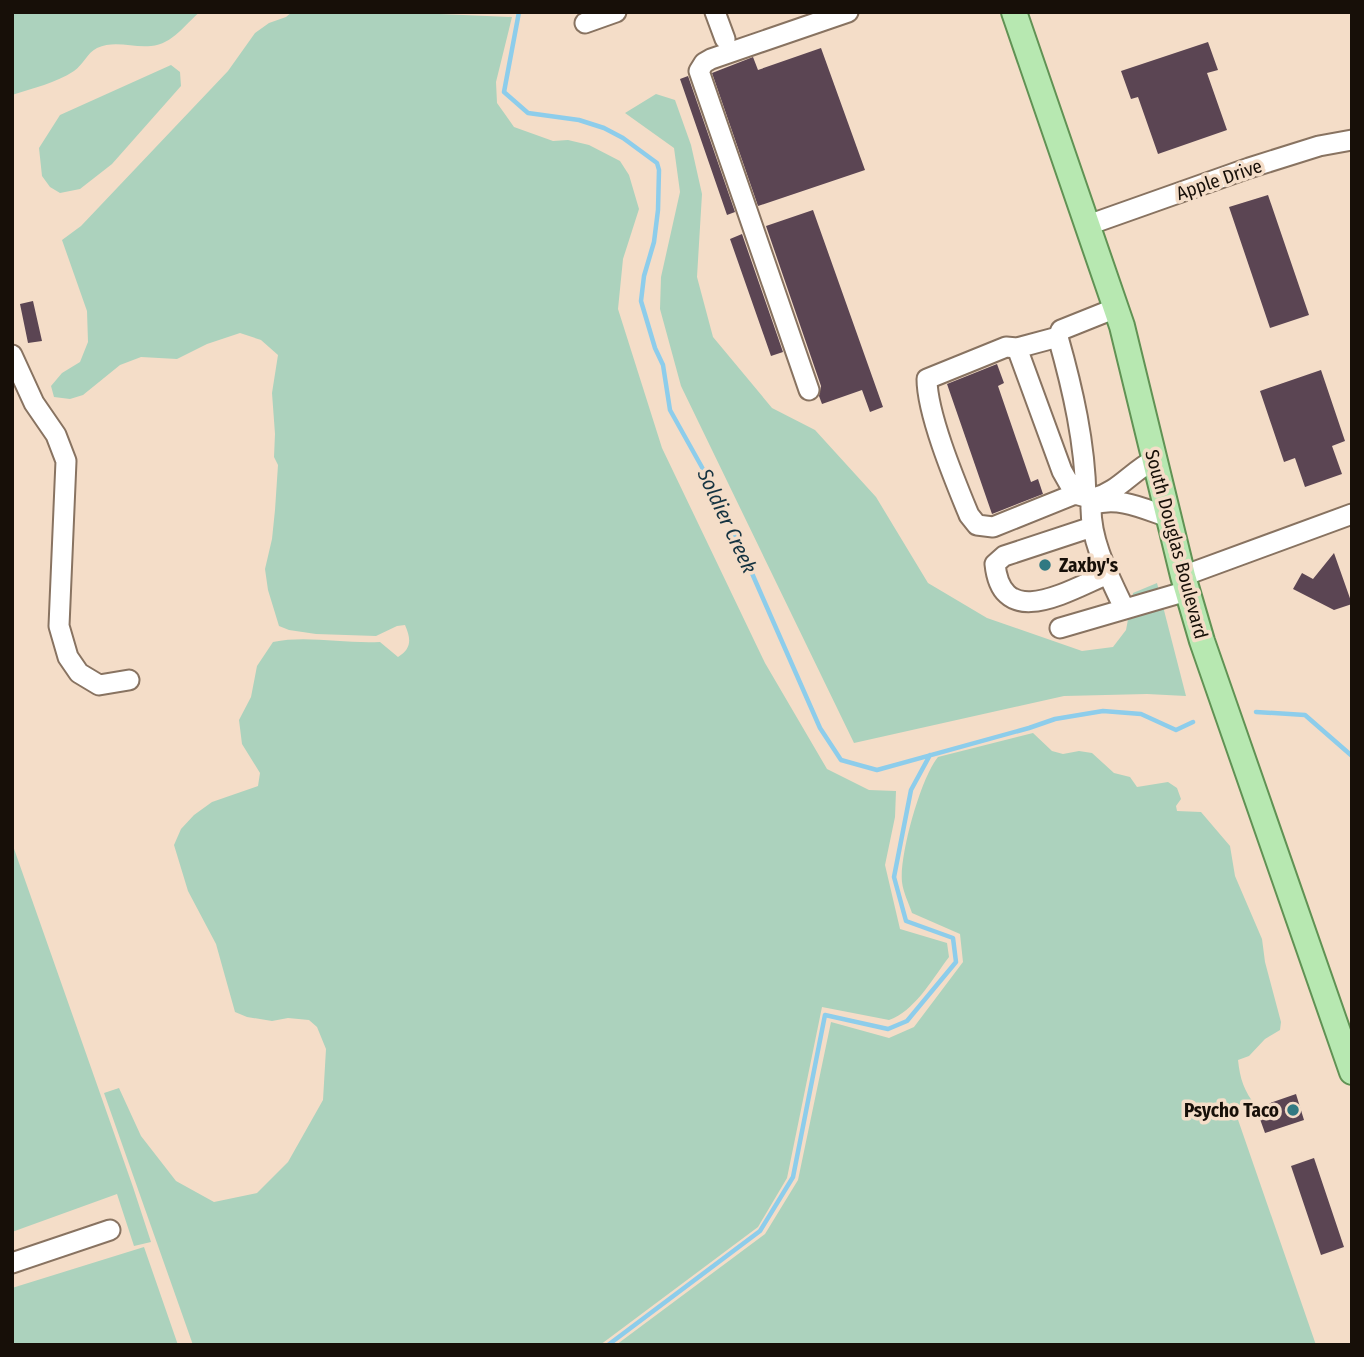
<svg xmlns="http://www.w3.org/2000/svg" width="1364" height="1357" viewBox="0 0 1364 1357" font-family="'Fira Sans Condensed',sans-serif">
<rect width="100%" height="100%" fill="#f4ddc8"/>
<path fill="#acd2bd" d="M12,12H200C185,24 173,44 151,46C133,48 115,40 97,48C87,53 83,65 74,71C56,83 33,88 12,95Z
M292,12H393L512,17L496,82L497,103L514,127L553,141L568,140L589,145L620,161L629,175L639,209L623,259L618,309L662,448L765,663L827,769L869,790L896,791L895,817L885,865L900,929L947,943L949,957C933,978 915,1011 889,1020L822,1007L787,1178L758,1227L600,1345H193L104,1093L119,1088L141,1136L176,1181L214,1202L257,1193L288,1162L323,1100L326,1049L317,1027L309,1020L288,1018L272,1021L247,1017L235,1012L216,944L188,891L174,845L181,829L194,815L212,802L258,786L260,773L242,744L239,720L251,697L257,666L273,642C307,635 344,644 380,642L398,657C412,648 411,639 405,625L397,626L376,636L316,634L289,630L279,626L268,590L265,569L272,539L275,510L278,465L274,457L275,434L272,393L278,355L261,340L240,333L207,344L177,359L141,357L120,365L83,395L70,399L54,397L51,386L62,373L80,362L88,342L87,311L62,240L81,226L228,71L255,33L269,23L286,17Z
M171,65L180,72L181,86L112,164L80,189L60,193L50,187L42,176L39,148L60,115Z
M656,94L675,100L691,145L702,194L697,277L713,337L772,408L815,430L876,497L928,583L987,618L1082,651L1113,647L1126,630L1133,593L1157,583L1186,696L1147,694L1064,696L854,743L681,386L660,309L661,277L680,192L674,148L625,113Z
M1033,733L1052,751L1063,754L1079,751L1092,753L1114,773L1130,777L1137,787L1168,782L1177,788L1181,799L1176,806L1177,811L1201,812L1230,846L1235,876L1262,939L1265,962L1281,1022L1280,1030L1265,1039L1249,1056L1238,1060C1240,1079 1244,1091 1256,1106L1235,1111L1316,1345H616L765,1234L798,1180L831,1022L889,1038L914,1027L963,962L960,934L912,913C909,904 903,892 902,882C899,856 921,777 938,757Z
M12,843L133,1187L151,1242L134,1246L117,1194L12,1232Z
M144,1247L178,1345H12V1288Z"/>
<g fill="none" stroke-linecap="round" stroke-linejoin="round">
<path stroke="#8dcdeb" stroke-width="4.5" d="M519,12L504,92L528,113L579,120L604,128L623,138L657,163L659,170L658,210L654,242L644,276L641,301L655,348L663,365L670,410L718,496L820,728L841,760L877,770L1029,728L1055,719L1103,711L1141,714L1176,730L1193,722
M1256,712L1305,715L1352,756
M608,1345L760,1231L793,1177L825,1015L888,1029L907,1021L956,962L953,938L906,921L894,877L911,790L930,755"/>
</g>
<path fill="#5b4553" d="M1208,42L1218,70L1207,73L1227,130L1158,154L1138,97L1131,99L1121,71Z
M821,48L865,170L758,206L712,73L753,57L758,70Z
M688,76L735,212L727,215L680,79Z
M1268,195L1309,315L1270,328L1229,207Z
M813,210L883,407L870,412L862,390L822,404L819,396L821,386L766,226Z
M742,234L783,352L771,356L730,239Z
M33,301L42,341L28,343L20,304Z
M997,364L1004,383L998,386L1031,482L1038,479L1043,494L992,514L947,384Z
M1321,370L1345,441L1332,446L1342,474L1305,487L1295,458L1284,462L1260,391Z
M1334,553L1352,604L1334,610L1293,589L1302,573L1313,579Z
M1296,1094L1304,1120L1265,1133L1256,1108Z
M1314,1158L1344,1247L1321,1255L1291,1166Z"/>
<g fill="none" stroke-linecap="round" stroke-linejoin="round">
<defs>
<path id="minor" d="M715,12L725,39
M585,23L616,12
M1088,225L1249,168L1319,146L1352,140
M1017,348L1058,337
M12,355L34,403L56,435L66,461L59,626L68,657L79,673L99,685L129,680
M809,390L699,71L704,63L711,59L848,12
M1075,494L993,527L977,525L969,515C955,481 927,414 927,379L1006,347L1017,348L1062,471L1075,494L1086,497C1085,443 1073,390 1058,337L1061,330L1116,308
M1094,498C1118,492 1132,471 1154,460
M1092,527L1004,556L995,564C1002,633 1071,589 1108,574
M1183,576L1352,514
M1124,608C1109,576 1090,541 1091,505C1118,496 1142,508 1168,517
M1060,628L1187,591
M12,1263L110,1230"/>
<path id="major" d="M1014,12L1122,326L1183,576L1202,641L1352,1072"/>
</defs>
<use href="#minor" stroke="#887361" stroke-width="23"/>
<use href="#major" stroke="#609254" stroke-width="28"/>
<use href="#minor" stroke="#fff" stroke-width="19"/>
<use href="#major" stroke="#b7e8b1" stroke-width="24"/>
</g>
<g fill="#317982" stroke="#f4ddc8" stroke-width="2.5">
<circle cx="1045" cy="565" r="7"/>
<circle cx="1293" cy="1110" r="7"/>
</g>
<g text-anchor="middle" stroke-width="7" stroke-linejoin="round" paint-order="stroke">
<g font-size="19" fill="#170f08" stroke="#f4ddc8">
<text transform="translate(1219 179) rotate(-19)" y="7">Apple Drive</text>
<text transform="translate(1177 544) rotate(75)" y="7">South Douglas Boulevard</text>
</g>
<g font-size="19" font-weight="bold" fill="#170f08" stroke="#f4ddc8" text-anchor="start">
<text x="1059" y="572">Zaxby's</text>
<text x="1279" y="1117" text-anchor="end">Psycho Taco</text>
</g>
<g font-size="21" font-style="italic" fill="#153341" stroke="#f4ddc8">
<text transform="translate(727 521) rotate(65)" y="7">Soldier Creek</text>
</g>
</g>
<rect width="1364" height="1357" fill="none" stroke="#170f08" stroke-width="28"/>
</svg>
